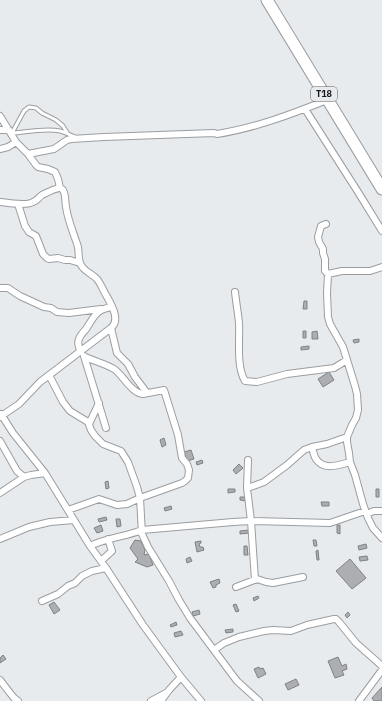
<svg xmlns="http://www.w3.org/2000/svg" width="382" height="701" viewBox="0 0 382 701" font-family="'IBM Plex Sans',sans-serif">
<rect width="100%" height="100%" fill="#e8ebee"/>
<path fill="#acaeb1" stroke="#7f8285" d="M304,301H307V309H303Z
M303,331H306V338H303Z
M317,331L318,339H312V332Z
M359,339V342L354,343L353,340Z
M309,346V349L301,350V347Z
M329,372L334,380L323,387L318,379Z
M164,438L166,445L162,447L160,440Z
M191,450L194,459L187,461L184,452Z
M202,460L203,463L197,465L196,462Z
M239,464L243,468L236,474L233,470Z
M108,481L109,488L106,489L105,482Z
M228,489H235V492L228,493Z
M376,489H379V497H376Z
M240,497H247L246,501L240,500Z
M321,502H329V506H322Z
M171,506L172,509L165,511L164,508Z
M106,517L107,520L99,522L98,519Z
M116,519H120L121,526L117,527Z
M101,525L103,531L97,533L94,528Z
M337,525H340V534L337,533Z
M249,530V533L240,534V531Z
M135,540L141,541L145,550L144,555L149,554L153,565L147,567L135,562L138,559L130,548Z
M313,540H316L317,546H314Z
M201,541V543L199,544L200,547H203L204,550L197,552L195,542Z
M366,544L367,548L359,550L358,546Z
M244,546H247L248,555H244Z
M318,550L319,560H317L316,551Z
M367,556L368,560L360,561L359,557Z
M190,557L192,561L187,563L186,559Z
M350,559L366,578L352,589L336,571Z
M219,579L220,583L216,585V587L213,588L210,582Z
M258,596L259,598L254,601L253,598Z
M54,602L60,610L54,614L49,605Z
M236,604L239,611L236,612L233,605Z
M199,610L200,614L193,616L192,612Z
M348,612L350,615L347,618L345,615Z
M176,622L177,625L171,627L170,625Z
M233,629V632L226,633L225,630Z
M181,631L183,635L175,637L174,633Z
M3,655L6,659L0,663V658Z
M338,657L342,666L346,664L347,669L342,671L344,675L335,678L328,661Z
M259,667L260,669L263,668L266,674L258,678L254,669Z
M296,679L299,685L288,690L285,684Z
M382,687V701H374L372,698Z"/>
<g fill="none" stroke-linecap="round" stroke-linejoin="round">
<defs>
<path id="service" d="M12,133L24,111L29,107L36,108L42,113L56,120L63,126L68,134
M12,133C27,132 45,128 60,131C65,132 70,135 75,137"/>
<path id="minor" d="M305,109L358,192L382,231
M0,116L16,142L28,154L36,165L38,167L48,169L55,172L58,179L60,188
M0,130H9
M0,149L8,147L16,142
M28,154L54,149L67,140L71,139L104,137L214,133L217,134C255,128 292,114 327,100
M0,202C7,203 27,206 33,202C37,201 39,197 42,195C46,193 59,186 62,189C66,192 65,202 66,207C68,221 74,234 78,247C79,253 78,260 81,265C84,271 92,274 97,279C101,284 103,290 106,295C111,304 121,320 111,328L40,382L19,404L0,417
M18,204L25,226L29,232L36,236L43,254L47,258L49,259L58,258L65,260H70L80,263
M326,224L321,226L318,237L319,242L323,249V253L325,259V271L328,274
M382,267L370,271H342L328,274L327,293L328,317L330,324L343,347L355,386L357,394L358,410L356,418L352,425L347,437V442L349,453L350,462L355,475L363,504L368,518L373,528L382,538
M0,288H8L20,296L44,307L51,308L57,312L69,313L101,309
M235,292C236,302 238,312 239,323C240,340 236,366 245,381L257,382L287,374L334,368L347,360
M111,328L117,353L128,364L135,377L147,393
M81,352C79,348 77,343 79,339C80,335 84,332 86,329C94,317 96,309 112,307
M84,356L106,428
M49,375L63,402L70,411L88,422L91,430L95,436L103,444L121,451L128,462L137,487L140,498L142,534L148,547L169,581L179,600L190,618L237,681L259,701
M1,414L13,433L45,473L90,546L106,568L143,625L181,677L201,701
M89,424L99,403
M0,441L17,471L24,477
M312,447C313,451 314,456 316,459C324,471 339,465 350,462
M248,460L247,488L251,521L255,580
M247,488L256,485L264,482L287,465L304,450L312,447L327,444L347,437
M0,493L24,477L31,475L45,473
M68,510L99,499L117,505L127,504L140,498L182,483L185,481L188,478L189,470L187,464L182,458L178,435L164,390L143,394C131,393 123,375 114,369C108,365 92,360 85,357
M0,539L29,527L50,522L74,520
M90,546C106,538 124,537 142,530L233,522L251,521L330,523L365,511L369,513L374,511H382
M101,561L112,551L108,539
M236,587L257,579L266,582L273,583L303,577
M42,601L58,594L68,586L75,583L82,576L92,571L106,568
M214,650L224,643L239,637L264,631L273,630L291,631L307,625L334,619H336L339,622L356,643L382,666
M0,680L14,698L18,701
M151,701L166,693
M161,701L169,690L181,677
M359,701L382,670"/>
<path id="trunk" d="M267,0L382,189"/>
</defs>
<use href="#service" stroke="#9b9ea1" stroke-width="5"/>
<use href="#minor" stroke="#9b9ea1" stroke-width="8"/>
<use href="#trunk" stroke="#9b9ea1" stroke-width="13"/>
<use href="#service" stroke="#fff" stroke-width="3"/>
<use href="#minor" stroke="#fff" stroke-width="6"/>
<use href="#trunk" stroke="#fff" stroke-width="11"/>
</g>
<g text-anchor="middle" stroke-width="3" stroke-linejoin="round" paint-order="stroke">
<rect fill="#e8ebee" stroke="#57595a" stroke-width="1" x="311" y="87" width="26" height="14" rx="3"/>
<g font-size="9" font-weight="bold" fill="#191a1b">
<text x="324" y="97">T18</text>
</g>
</g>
</svg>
